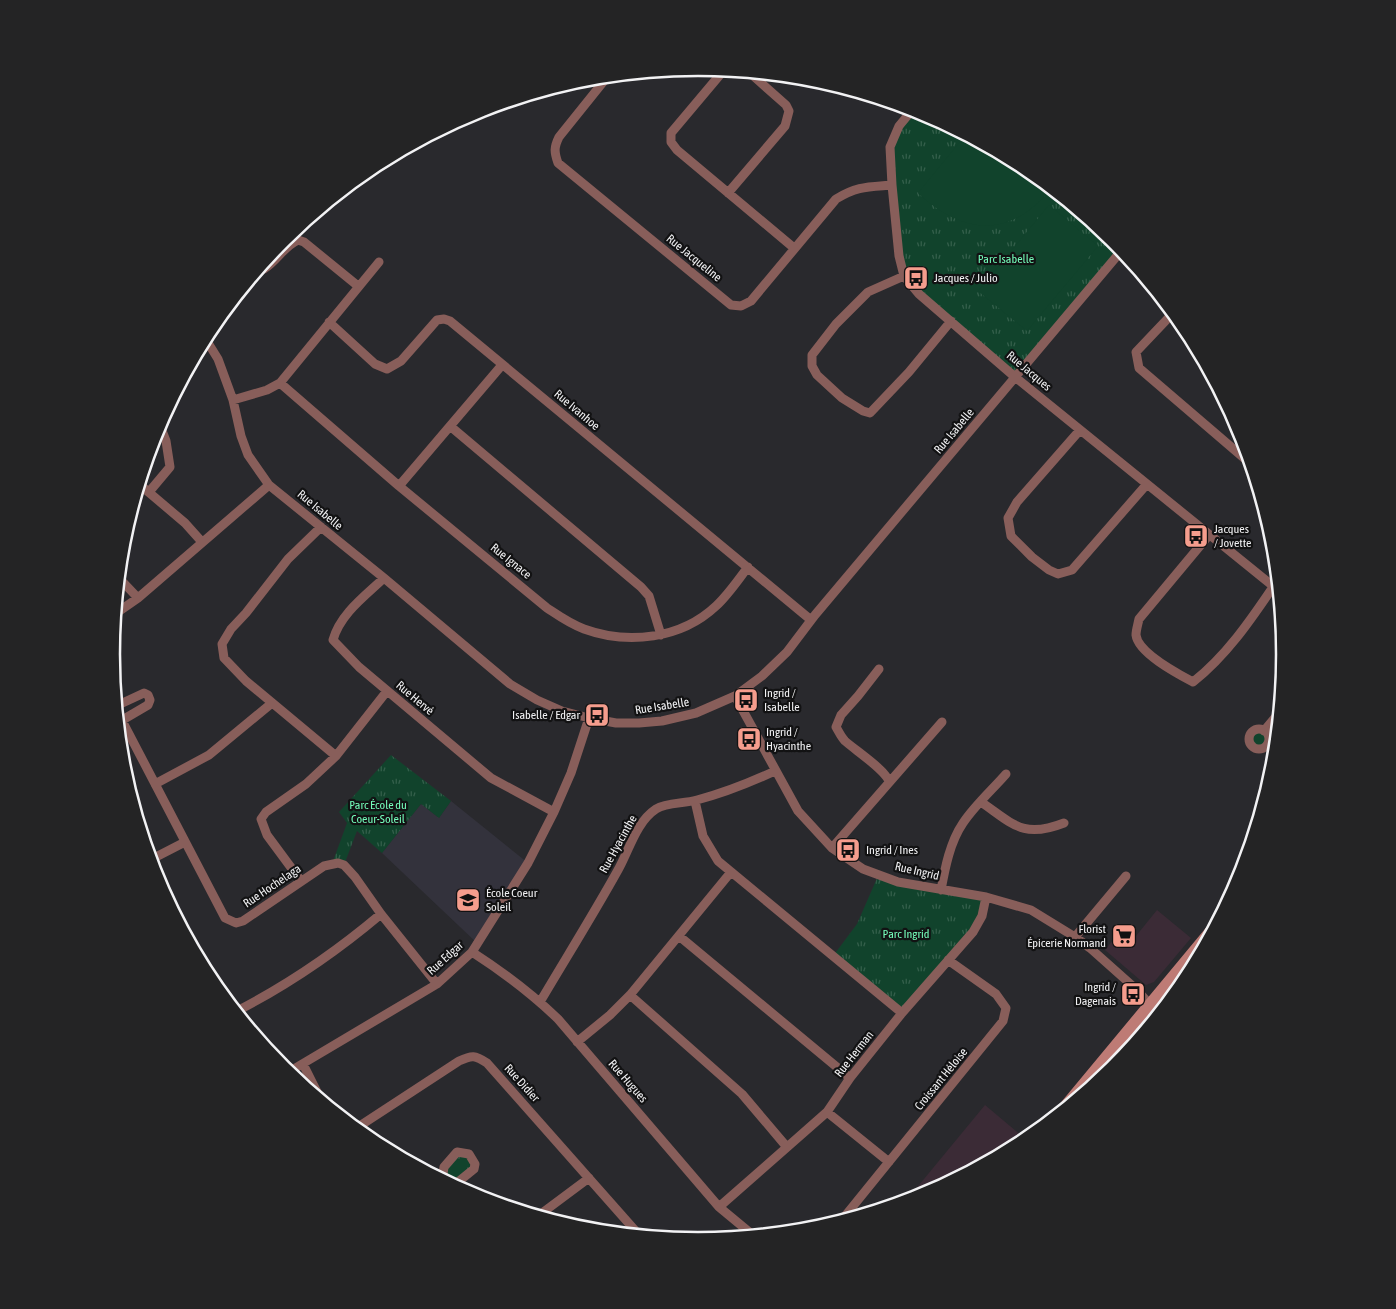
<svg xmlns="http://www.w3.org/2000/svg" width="1396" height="1309" viewBox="0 0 1396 1309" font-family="'Asap Condensed',sans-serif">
<defs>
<pattern id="grass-tufts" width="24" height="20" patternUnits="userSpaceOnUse" patternTransform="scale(1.25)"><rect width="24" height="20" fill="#11432c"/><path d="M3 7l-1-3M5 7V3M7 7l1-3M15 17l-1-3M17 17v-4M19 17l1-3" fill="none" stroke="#345f4b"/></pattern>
</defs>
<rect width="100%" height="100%" fill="#29292d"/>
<path fill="#3b2b36" d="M1157,910L1191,938L1154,982L1146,985L1105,950L1124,926L1136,936Z
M985,1105L1023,1137L1014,1148L922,1197L905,1202Z"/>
<path fill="#33323c" d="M451,801L528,863L478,944L382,853L421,804L439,818Z"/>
<path fill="url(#grass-tufts)" d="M913,109L923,112L1024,167L1113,240L1122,250L1015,377L904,276L899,256L893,137Z
M1249 739a10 10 0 1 1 20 0a10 10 0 1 1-20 0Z
M391,755L451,801L439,818L421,804L382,853L357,831L344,865L332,864L347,823L339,812Z
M878,876L986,897L982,916L906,1009L892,1006L833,956L857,924Z
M1131,1037L1106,1075L1083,1094Z
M457,1152L469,1154L475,1164L453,1186L444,1167Z"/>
<path fill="#11432c" d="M962,133L1024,167L1051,189C1010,239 963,235 918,193L963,138L960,135Z
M1049,205L1098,246L1027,331L978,291Z"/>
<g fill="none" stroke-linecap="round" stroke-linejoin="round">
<path stroke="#885e5a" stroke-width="9" d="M724,70L671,133V142L677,150L794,248
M608,76L559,137C554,147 554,152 558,163L731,305L741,306L751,301L836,199C857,186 868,187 892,185
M913,109L899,126L890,147L892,185L899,256L904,276L919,294L1015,377L1279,591
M728,193L785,126L789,111L786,105L750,73
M259,269H264C277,261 284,246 298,240L304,242L358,286
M904,276L868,292L836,324L812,355V366L817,375L842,398L863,411L870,413L909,372L951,321
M1173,313L1136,352L1139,368L1251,464
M329,322L375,364L387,369L401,361L437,320L444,319L450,321L811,620
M205,338L218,359L233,400L241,436L248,455L269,485L384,578L510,684L537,700L562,711L589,718L616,723H639L662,721L696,713L735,696L762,676L787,652L815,615L1122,250
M280,383L399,486L547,608C559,616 570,624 584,629C628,645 681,639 716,606C728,595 738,580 748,567
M233,400L267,390L280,383L379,262
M450,426L641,587L649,596L661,635
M1080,430L1017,502L1008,518L1011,536L1032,557L1049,570L1058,574L1072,570L1147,484
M139,484L185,523L202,542
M399,486L502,365
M149,492L170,467L166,441L159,423
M321,527L288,559L246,613L231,629L222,644L224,658L246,681L336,756
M1209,535L1139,619C1138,624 1136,630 1136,635C1138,653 1178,674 1193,682C1226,656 1250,621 1273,587
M119,578L138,598
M384,578C365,596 340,614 333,640L359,667L491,778L554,812
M115,614L138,598L269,485
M879,669L858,696L841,715L836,727C839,732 841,737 845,741C855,750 887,771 889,782
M735,696L798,811L832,848L863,869L898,882L986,897L1031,910L1075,937L1090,948L1136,989L1153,1008
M116,706L144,693L148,695L150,700L148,705L119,722
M116,709L225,918L236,923L243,921L324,866L338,863L344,865L355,877L381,914L437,984
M1249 739a10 10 0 1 1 20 0a10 10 0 1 1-20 0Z
M1264,731L1279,713
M155,784L209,755L272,703
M695,801L703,836L718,861L902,1013
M981,802C1013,824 1023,839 1064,823
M832,848L942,722
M150,860L185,842
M301,881L267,835L261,819L266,812L306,784L336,756L387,691
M941,890C945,868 950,842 963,823C975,805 992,790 1006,774
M679,936L850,1078
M1075,937L1126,876
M472,952C503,972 532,994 558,1019L719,1207L754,1236
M630,995L742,1094L786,1146
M540,1002C566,958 593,915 618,870C629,851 636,822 656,809C667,802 683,804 697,800C724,793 749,783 775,771
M235,1012C288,985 336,952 381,914
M577,1042L610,1015L630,995L731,872
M303,1064L322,1102
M287,1073L437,984L472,952L528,863L554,812L571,773L589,718
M827,1112L889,1162
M355,1129L459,1061C472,1055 475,1055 487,1063L640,1236
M447,1183L443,1174L444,1167L457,1152L469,1154L475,1164L474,1169L453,1186
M719,1207L827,1112L850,1078L902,1013L973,932L982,916L986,897
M538,1216L589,1178
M841,1221L1003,1021L1006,1008L996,994L948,960"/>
<path stroke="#be7b75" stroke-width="12" d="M1144,1032L1187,979
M1059,1114L1216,925"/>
</g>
<defs>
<symbol id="bus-square" viewBox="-11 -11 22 22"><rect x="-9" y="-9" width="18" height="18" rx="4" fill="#f59d8d" stroke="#121213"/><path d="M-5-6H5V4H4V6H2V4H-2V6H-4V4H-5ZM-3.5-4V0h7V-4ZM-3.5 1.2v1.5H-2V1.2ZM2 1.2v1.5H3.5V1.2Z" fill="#111"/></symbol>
<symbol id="school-square" viewBox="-11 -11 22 22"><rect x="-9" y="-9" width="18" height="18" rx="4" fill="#f59d8d" stroke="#121213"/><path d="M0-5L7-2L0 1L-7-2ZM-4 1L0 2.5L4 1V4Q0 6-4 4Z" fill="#111"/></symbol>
<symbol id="supermarket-square" viewBox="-11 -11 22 22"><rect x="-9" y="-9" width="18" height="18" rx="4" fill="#f59d8d" stroke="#121213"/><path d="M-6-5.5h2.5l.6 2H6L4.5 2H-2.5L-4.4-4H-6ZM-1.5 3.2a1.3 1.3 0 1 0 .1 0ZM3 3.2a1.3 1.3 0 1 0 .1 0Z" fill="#111"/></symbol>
</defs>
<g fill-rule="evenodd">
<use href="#bus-square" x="902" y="264" width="28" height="28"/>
<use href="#bus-square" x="1182" y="522" width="28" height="28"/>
<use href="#bus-square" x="732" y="686" width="28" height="28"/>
<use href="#bus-square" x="583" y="701" width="28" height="28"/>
<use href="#bus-square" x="735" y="725" width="28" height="28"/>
<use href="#bus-square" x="834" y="836" width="28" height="28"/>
<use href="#school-square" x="454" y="886" width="28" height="28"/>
<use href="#supermarket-square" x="1110" y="922" width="28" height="28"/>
<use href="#bus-square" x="1119" y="980" width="28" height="28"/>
</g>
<g text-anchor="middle" stroke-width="4.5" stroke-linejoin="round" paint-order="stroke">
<g font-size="12" fill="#f2f2f4" stroke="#121213">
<text transform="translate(694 258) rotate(39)" y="4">Rue Jacqueline</text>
<text transform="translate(1029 371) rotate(40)" y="4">Rue Jacques</text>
<text transform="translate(577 410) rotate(40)" y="4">Rue Ivanhoe</text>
<text transform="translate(954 431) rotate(-50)" y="4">Rue Isabelle</text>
<text transform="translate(320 510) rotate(40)" y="4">Rue Isabelle</text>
<text transform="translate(511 561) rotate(39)" y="4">Rue Ignace</text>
<text transform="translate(415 698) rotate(40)" y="4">Rue Hervé</text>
<text transform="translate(662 706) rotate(-9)" y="4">Rue Isabelle</text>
<text transform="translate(618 844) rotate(-61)" y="4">Rue Hyacinthe</text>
<text transform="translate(917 871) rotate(13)" y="4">Rue Ingrid</text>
<text transform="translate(272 886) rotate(-34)" y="4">Rue Hochelaga</text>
<text transform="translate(445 958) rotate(-42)" y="4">Rue Edgar</text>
<text transform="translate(854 1054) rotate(-52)" y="4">Rue Herman</text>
<text transform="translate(941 1079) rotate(-51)" y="4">Croissant Héloise</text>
<text transform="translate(628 1081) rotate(49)" y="4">Rue Hugues</text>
<text transform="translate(522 1083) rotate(48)" y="4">Rue Didier</text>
</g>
<g font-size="12" fill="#75febb" stroke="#121213">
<text x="1006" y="263">Parc Isabelle</text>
<text x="378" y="809">Parc École du<tspan x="378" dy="14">Coeur-Soleil</tspan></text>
<text x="906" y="938">Parc Ingrid</text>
</g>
<g font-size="12" fill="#f2f2f4" stroke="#121213" text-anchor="start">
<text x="934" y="282">Jacques / Julio</text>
<text x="1214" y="533">Jacques<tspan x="1214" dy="14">/ Jovette</tspan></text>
<text x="764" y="697">Ingrid /<tspan x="764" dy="14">Isabelle</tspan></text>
<text x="580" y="719" text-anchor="end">Isabelle / Edgar</text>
<text x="766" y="736">Ingrid /<tspan x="766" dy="14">Hyacinthe</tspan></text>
<text x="866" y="854">Ingrid / Ines</text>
<text x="486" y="897">École Coeur<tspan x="486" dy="14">Soleil</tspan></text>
<text x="1106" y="933" text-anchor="end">Florist<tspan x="1106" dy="14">Épicerie Normand</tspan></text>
<text x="1116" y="991" text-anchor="end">Ingrid /<tspan x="1116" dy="14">Dagenais</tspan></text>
</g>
</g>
<path d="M0 0H1396V1309H0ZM120 654a578 578 0 1 1 1156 0a578 578 0 1 1-1156 0Z" fill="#242425" fill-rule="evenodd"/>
<path fill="none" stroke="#f2f2f4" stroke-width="2.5" d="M120 654a578 578 0 1 1 1156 0a578 578 0 1 1-1156 0Z"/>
</svg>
